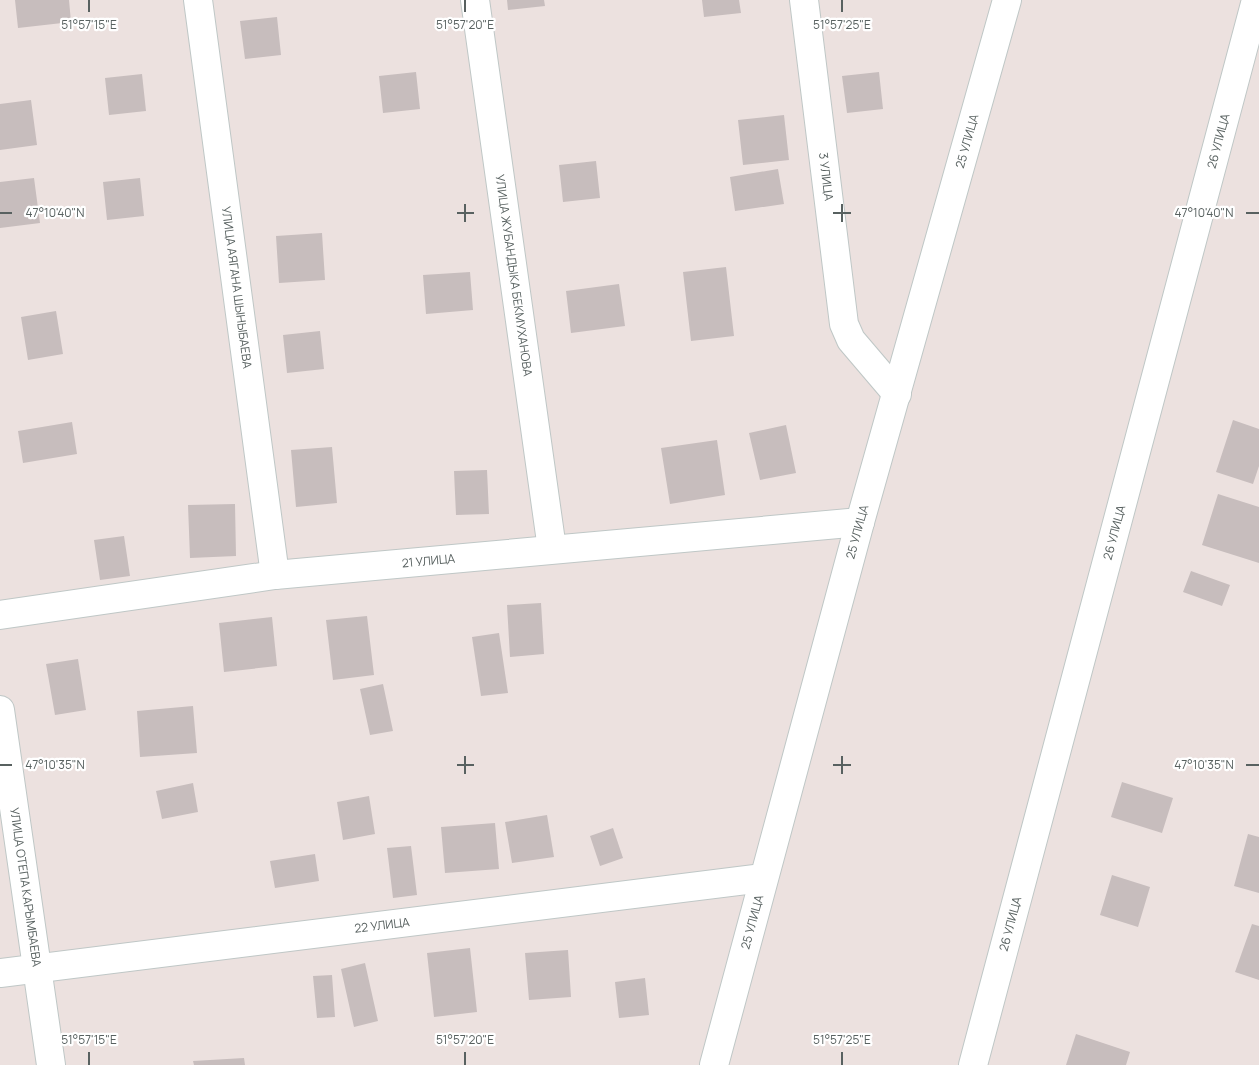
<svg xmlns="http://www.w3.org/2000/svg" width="1259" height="1065" viewBox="0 0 1259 1065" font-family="Manrope,sans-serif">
<rect width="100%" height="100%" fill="#ece1df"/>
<path fill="#c7bdbd" d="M15,0H69L71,22L18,28Z
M507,0H544L545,6L508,10Z
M702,0H739L741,13L704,17Z
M277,17L281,55L245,59L240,21Z
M416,72L420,109L383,113L379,76Z
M879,72L883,109L847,113L842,76Z
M142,74L146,111L109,115L105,78Z
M31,100L37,145L0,150V104Z
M784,115L789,160L743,165L738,120Z
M596,161L600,198L563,202L559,165Z
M778,169L784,204L735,211L730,177Z
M34,178L40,223L0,228V182Z
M140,178L144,216L107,220L103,182Z
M322,233L325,280L279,283L276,236Z
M726,267L734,336L691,341L683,272Z
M470,272L473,310L426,314L423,275Z
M619,284L625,326L571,333L566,291Z
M56,311L63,354L28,360L21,317Z
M320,331L324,369L287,373L283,335Z
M1233,420L1259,429V466L1253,484L1216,472Z
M72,422L77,454L23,463L18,431Z
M786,425L796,473L760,480L749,433Z
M717,440L725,495L670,504L661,448Z
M332,447L337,503L296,507L291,450Z
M487,470L489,514L456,515L454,471Z
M1218,494L1259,507V563L1202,545Z
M235,504L236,556L190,558L188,505Z
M124,536L130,576L100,580L94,540Z
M1191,571L1230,585L1222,606L1183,592Z
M541,603L544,654L510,657L507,605Z
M367,616L374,675L333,680L326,620Z
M272,617L277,666L224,672L219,623Z
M499,633L508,693L481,696L472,637Z
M78,659L86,710L55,715L46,664Z
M383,684L393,731L370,735L360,689Z
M193,706L197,753L140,757L137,711Z
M1122,782L1173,798L1162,833L1111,817Z
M193,783L198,812L162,819L156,791Z
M369,796L375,834L343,840L337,802Z
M547,815L554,857L512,863L505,822Z
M495,823L499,869L445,873L441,827Z
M613,828L623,858L600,866L590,836Z
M1248,834L1259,837V893L1234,886Z
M411,846L417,895L393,898L387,848Z
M315,854L319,881L275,888L270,861Z
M1112,875L1150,887L1138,927L1100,915Z
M1252,924L1259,926V980L1235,972Z
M470,948L477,1012L434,1017L427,953Z
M568,950L571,997L529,1000L525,953Z
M365,963L378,1021L354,1027L341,969Z
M332,975L335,1017L317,1018L313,976Z
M645,978L649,1015L619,1018L615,982Z
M1076,1034L1130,1052L1126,1065H1066Z
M244,1058L245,1065H194L193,1061Z"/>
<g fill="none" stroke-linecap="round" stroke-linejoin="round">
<defs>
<g id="minor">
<path id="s1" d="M198,0L275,575"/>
<path id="s2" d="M475,0L552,549"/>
<path id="s3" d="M804,0L844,324L851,340L897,394"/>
<path id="s4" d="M0,615L275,575L860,522"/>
<path id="s5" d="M0,710L51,1065"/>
<path id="s6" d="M0,973L763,878"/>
<path id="s7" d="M714,1065L860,522L1007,0"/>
<path id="s8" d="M973,1065L1256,0"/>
</g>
</defs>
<use href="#minor" stroke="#bfc7c6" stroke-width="30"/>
<use href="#minor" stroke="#fff" stroke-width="28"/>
</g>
<path fill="none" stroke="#586160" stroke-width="2" d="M89,0V12M465,0V12M842,0V12M465,204V222M842,204V222M0,213H12M457,213H474M833,213H851M1246,213H1259M465,756V774M842,756V774M0,765H12M457,765H474M833,765H851M1246,765H1259M89,1052V1065M465,1052V1065M842,1052V1065"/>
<g text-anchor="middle" stroke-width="4.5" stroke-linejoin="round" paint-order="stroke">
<g font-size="12" fill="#586160" stroke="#fff">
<text dy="4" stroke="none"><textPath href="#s8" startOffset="956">26 УЛИЦА</textPath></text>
<text dy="4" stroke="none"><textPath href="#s7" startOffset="958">25 УЛИЦА</textPath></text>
<text dy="4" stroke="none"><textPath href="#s3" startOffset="178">3 УЛИЦА</textPath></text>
<text dy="4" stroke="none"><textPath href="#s2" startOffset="278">УЛИЦА ЖУБАНДЫКА БЕКМУХАНОВА</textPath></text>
<text dy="4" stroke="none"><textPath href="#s1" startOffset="290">УЛИЦА АЯГАНА ШЫНЫБАЕВА</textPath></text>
<text dy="4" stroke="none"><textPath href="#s7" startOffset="552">25 УЛИЦА</textPath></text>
<text dy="4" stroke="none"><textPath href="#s8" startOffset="551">26 УЛИЦА</textPath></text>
<text dy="4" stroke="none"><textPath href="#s4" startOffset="432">21 УЛИЦА</textPath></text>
<text dy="4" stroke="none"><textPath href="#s5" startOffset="179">УЛИЦА ОТЕПА КАРЫМБАЕВА</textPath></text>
<text dy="4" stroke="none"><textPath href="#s7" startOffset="148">25 УЛИЦА</textPath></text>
<text dy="4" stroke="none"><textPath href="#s8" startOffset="146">26 УЛИЦА</textPath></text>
<text dy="4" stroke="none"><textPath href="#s6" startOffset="385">22 УЛИЦА</textPath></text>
</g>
</g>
<g font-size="12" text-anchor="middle" fill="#586160" stroke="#fff" stroke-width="4.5" stroke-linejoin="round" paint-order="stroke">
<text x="89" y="29">51°57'15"E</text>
<text x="465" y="29">51°57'20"E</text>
<text x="842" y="29">51°57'25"E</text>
<text x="55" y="217">47°10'40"N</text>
<text x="1204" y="217">47°10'40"N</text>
<text x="55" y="769">47°10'35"N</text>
<text x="1204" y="769">47°10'35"N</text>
<text x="89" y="1044">51°57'15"E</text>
<text x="465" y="1044">51°57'20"E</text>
<text x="842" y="1044">51°57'25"E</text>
</g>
</svg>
